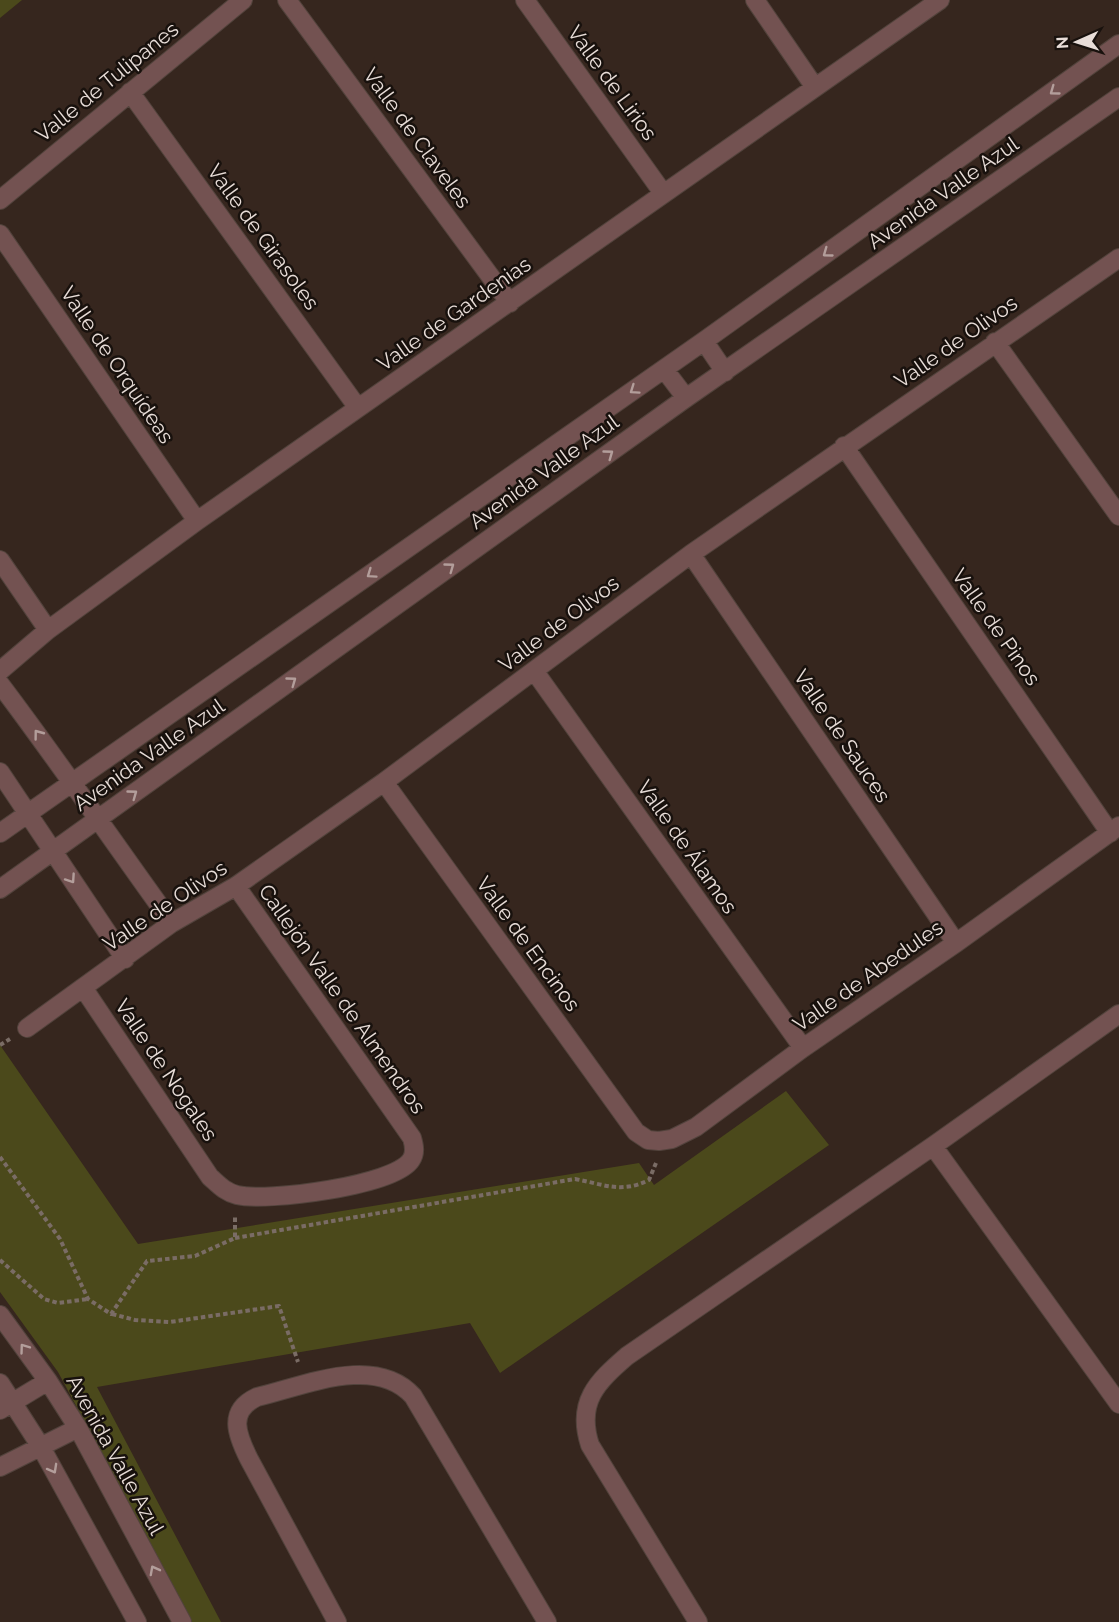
<svg xmlns="http://www.w3.org/2000/svg" width="1119" height="1622" viewBox="0 0 1119 1622" font-family="Raleway,sans-serif">
<rect width="100%" height="100%" fill="#36261e"/>
<path fill="#4b491b" d="M0,0H22L0,18Z
M0,1045L138,1244L639,1163L654,1185L786,1091L829,1145L500,1373L470,1323L97,1387L221,1622H192L58,1372L0,1292Z"/>
<g fill="none" stroke-linecap="round" stroke-linejoin="round">
<defs>
<path id="minor" d="M287,0L510,303
M525,0L663,193
M755,0L814,86
M130,92L358,408
M0,200L243,0
M0,234L197,521
M704,341L725,372
M995,342L1119,516
M664,369L686,398
M844,446L1110,833
M691,554L956,943
M0,560L48,630
M0,671L48,630L197,521L940,0
M535,672L803,1048
M0,684C59,762 114,843 172,923
M0,772L125,959
M384,782L636,1132L648,1140L659,1141L672,1139L696,1127L803,1048L956,943L1119,826
M0,833L704,341L1119,44
M0,889L686,398L1119,97
M84,989L210,1177C219,1185 225,1192 237,1195C266,1202 394,1186 411,1160C416,1153 414,1145 412,1138L236,886
M27,1028L172,923L236,886L384,782L691,554L1119,258
M933,1146L1119,1404
M0,1315L48,1381L78,1428L182,1622
M0,1383L41,1447L137,1622
M0,1410L48,1381
M0,1467L78,1428
M337,1622L249,1459C237,1435 227,1411 257,1397C304,1386 375,1354 413,1396L547,1622
M698,1622L590,1445C576,1402 597,1382 627,1356L933,1146L1119,1014"/>
</defs>
<use href="#minor" stroke="#52433c" stroke-width="20"/>
<path stroke="#7a6c65" stroke-width="4" stroke-dasharray="4.5 3" stroke-linecap="butt" d="M0,1045L10,1039
M0,1157L60,1239L88,1299L111,1314L147,1261L195,1256L235,1238V1217
M235,1238L575,1179C603,1184 621,1194 649,1180L656,1163
M0,1260L44,1299L58,1303L88,1299
M112,1314L135,1320L170,1322L279,1306L298,1362"/>
<use href="#minor" stroke="#735251" stroke-width="18"/>
</g>
<defs><path id="oneway-chevron" d="M-2-3.5L2.5 0L-2 3.5" fill="none" stroke-width="1.6" stroke-linecap="round" stroke-linejoin="round" transform="scale(1.5)"/></defs>
<g stroke="#b39e9b">
<use href="#oneway-chevron" transform="translate(1054 91) rotate(144)"/>
<use href="#oneway-chevron" transform="translate(827 253) rotate(144)"/>
<use href="#oneway-chevron" transform="translate(634 390) rotate(145)"/>
<use href="#oneway-chevron" transform="translate(609 454) rotate(-36)"/>
<use href="#oneway-chevron" transform="translate(450 567) rotate(-36)"/>
<use href="#oneway-chevron" transform="translate(371 574) rotate(145)"/>
<use href="#oneway-chevron" transform="translate(292 681) rotate(-36)"/>
<use href="#oneway-chevron" transform="translate(38 734) rotate(-127)"/>
<use href="#oneway-chevron" transform="translate(133 794) rotate(-36)"/>
<use href="#oneway-chevron" transform="translate(71 879) rotate(56)"/>
<use href="#oneway-chevron" transform="translate(24 1348) rotate(-126)"/>
<use href="#oneway-chevron" transform="translate(53 1469) rotate(61)"/>
<use href="#oneway-chevron" transform="translate(154 1570) rotate(-118)"/>
</g>
<g text-anchor="middle" stroke-width="5" stroke-linejoin="round" paint-order="stroke">
<g font-size="21" fill="#e8ddd8" stroke="#18110d">
<text transform="translate(107 82) rotate(-39)" y="7">Valle de Tulipanes</text>
<text transform="translate(612 83) rotate(54)" y="7">Valle de Lirios</text>
<text transform="translate(417 138) rotate(54)" y="7">Valle de Claveles</text>
<text transform="translate(943 193) rotate(-35)" y="7">Avenida Valle Azul</text>
<text transform="translate(263 237) rotate(54)" y="7">Valle de Girasoles</text>
<text transform="translate(454 314) rotate(-35)" y="7">Valle de Gardenias</text>
<text transform="translate(956 342) rotate(-35)" y="7">Valle de Olivos</text>
<text transform="translate(117 365) rotate(56)" y="7">Valle de Orquídeas</text>
<text transform="translate(544 472) rotate(-36)" y="7">Avenida Valle Azul</text>
<text transform="translate(559 624) rotate(-37)" y="7">Valle de Olivos</text>
<text transform="translate(996 627) rotate(55)" y="7">Valle de Pinos</text>
<text transform="translate(842 736) rotate(56)" y="7">Valle de Sauces</text>
<text transform="translate(149 755) rotate(-35)" y="7">Avenida Valle Azul</text>
<text transform="translate(687 847) rotate(55)" y="7">Valle de Álamos</text>
<text transform="translate(165 906) rotate(-34)" y="7">Valle de Olivos</text>
<text transform="translate(528 944) rotate(54)" y="7">Valle de Encinos</text>
<text transform="translate(868 976) rotate(-35)" y="7">Valle de Abedules</text>
<text transform="translate(342 999) rotate(55)" y="7">Callejón Valle de Almendros</text>
<text transform="translate(166 1070) rotate(56)" y="7">Valle de Nogales</text>
<text transform="translate(115 1455) rotate(61)" y="7">Avenida Valle Azul</text>
</g>
</g>
<g transform="translate(1077 42) rotate(267)" stroke="#18110d" stroke-width="4.5" paint-order="stroke">
<path d="M0-4.5L10 22L0 15L-10 22Z" fill="#e8ddd8"/>
<text y="-9" font-size="16" font-weight="bold" text-anchor="middle" fill="#e8ddd8">N</text>
</g>
</svg>
